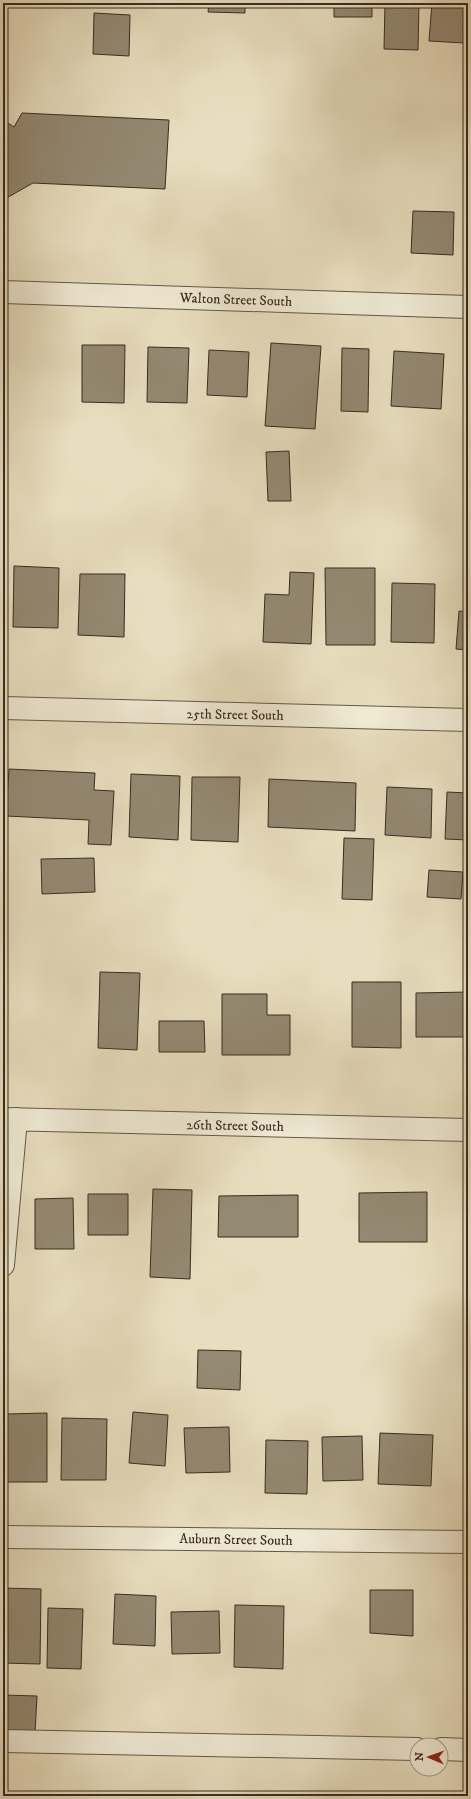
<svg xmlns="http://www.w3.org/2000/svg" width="471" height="1799" viewBox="0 0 471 1799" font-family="'IM FELL DW Pica',serif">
<rect width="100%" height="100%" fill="#e8debf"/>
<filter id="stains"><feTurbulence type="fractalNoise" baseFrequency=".005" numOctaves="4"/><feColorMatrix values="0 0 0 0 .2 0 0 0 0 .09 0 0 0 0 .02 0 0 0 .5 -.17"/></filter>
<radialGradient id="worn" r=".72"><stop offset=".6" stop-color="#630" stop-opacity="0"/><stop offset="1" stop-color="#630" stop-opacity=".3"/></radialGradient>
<path fill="#948973" stroke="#382c21" d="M209,3H245V13L208,12Z
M334,3H372V17H334Z
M385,3H419L418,50L384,49Z
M432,3H467L464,43L429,41Z
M94,13L130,15L129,56L93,54Z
M22,113L169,120L165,189L33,183L3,200V120L14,127Z
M413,211L454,212L453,255L411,253Z
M467,213H468V255H466Z
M271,343L321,346L315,429L265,426Z
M82,345H125L124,403L82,402Z
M148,347L189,348L187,403L147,402Z
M342,348L369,349L368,412L341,411Z
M209,350L249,352L247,397L207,395Z
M394,351L444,354L441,409L391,406Z
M289,451L291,501H268L266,452Z
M14,566L59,568L58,628L13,627Z
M325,568H375V645H326Z
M290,572L314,573L311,644L263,642L265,594L289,595Z
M80,574H125L124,637L78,635Z
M392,583L435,584L434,643L391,642Z
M459,611L468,612V650L456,649Z
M9,769L95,773L94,790L114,791L111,845L88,844L89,820L6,816Z
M131,774L180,776L178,840L129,837Z
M192,777H240L238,842L191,840Z
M269,779L356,783L355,831L268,827Z
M387,787L432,789L431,838L385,835Z
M447,792L468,793V840L445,839Z
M344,838L374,839L372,900L342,899Z
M94,858L95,892L42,894L41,859Z
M429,870L463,872L461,899L427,897Z
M100,972L140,973L137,1050L98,1048Z
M352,982H401V1048L352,1047Z
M468,992V1037H416V993Z
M222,994H267V1015H290V1055H222Z
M159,1021H204L205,1052H159Z
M153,1189L192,1190L190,1279L150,1277Z
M427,1192V1242H359V1193Z
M88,1194H128V1235H88Z
M298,1195V1237H218L219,1196Z
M73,1198L74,1249H35V1199Z
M198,1350L241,1351L240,1390L197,1388Z
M133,1412L168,1415L165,1466L129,1463Z
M47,1413V1482H7V1414Z
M62,1418L107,1419L106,1480H61Z
M229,1427L230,1472L186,1473L184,1428Z
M380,1433L433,1435L431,1486L378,1484Z
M362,1436L363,1480L323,1481L322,1437Z
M266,1440L308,1441L307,1494L265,1493Z
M3,1588L41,1589L40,1664L3,1663Z
M370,1590H413V1636L370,1633Z
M115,1594L156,1596L155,1646L113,1644Z
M235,1605L284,1606L283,1669L234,1667Z
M48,1608L83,1609L81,1669L47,1668Z
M219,1611L220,1653L172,1654L171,1612Z
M3,1695L37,1696L35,1733L3,1732Z"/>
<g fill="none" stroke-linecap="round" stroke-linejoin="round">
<defs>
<path id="minor" d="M3,292L468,307
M3,708L468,720
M3,1119L468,1130
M3,1265L16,1119
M3,1537L468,1542
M3,1741L417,1749
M441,1749L468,1750"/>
</defs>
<use href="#minor" stroke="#645848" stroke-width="24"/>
<use href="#minor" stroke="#f0ead5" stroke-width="22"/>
</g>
<g text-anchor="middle" stroke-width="3" stroke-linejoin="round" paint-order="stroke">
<g font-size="14" fill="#382c21" stroke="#f0ead5">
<text transform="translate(236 299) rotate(2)" y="5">Walton Street South</text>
<text transform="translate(235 714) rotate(1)" y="5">25th Street South</text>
<text transform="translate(235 1125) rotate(1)" y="5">26th Street South</text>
<text transform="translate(236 1539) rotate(1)" y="5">Auburn Street South</text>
</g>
</g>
<rect width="471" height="1799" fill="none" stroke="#e8debf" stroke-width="16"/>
<rect x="4" y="4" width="463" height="1791" fill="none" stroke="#382c21" stroke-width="2"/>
<rect x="8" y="8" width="455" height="1783" fill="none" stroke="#382c21"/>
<g transform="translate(429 1757) rotate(272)"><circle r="19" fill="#f0ead5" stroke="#a69e8d"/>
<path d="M0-3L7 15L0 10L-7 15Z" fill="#8f2418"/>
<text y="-6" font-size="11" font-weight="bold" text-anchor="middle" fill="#382c21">N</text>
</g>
<rect width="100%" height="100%" filter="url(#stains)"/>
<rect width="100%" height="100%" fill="url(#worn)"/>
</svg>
